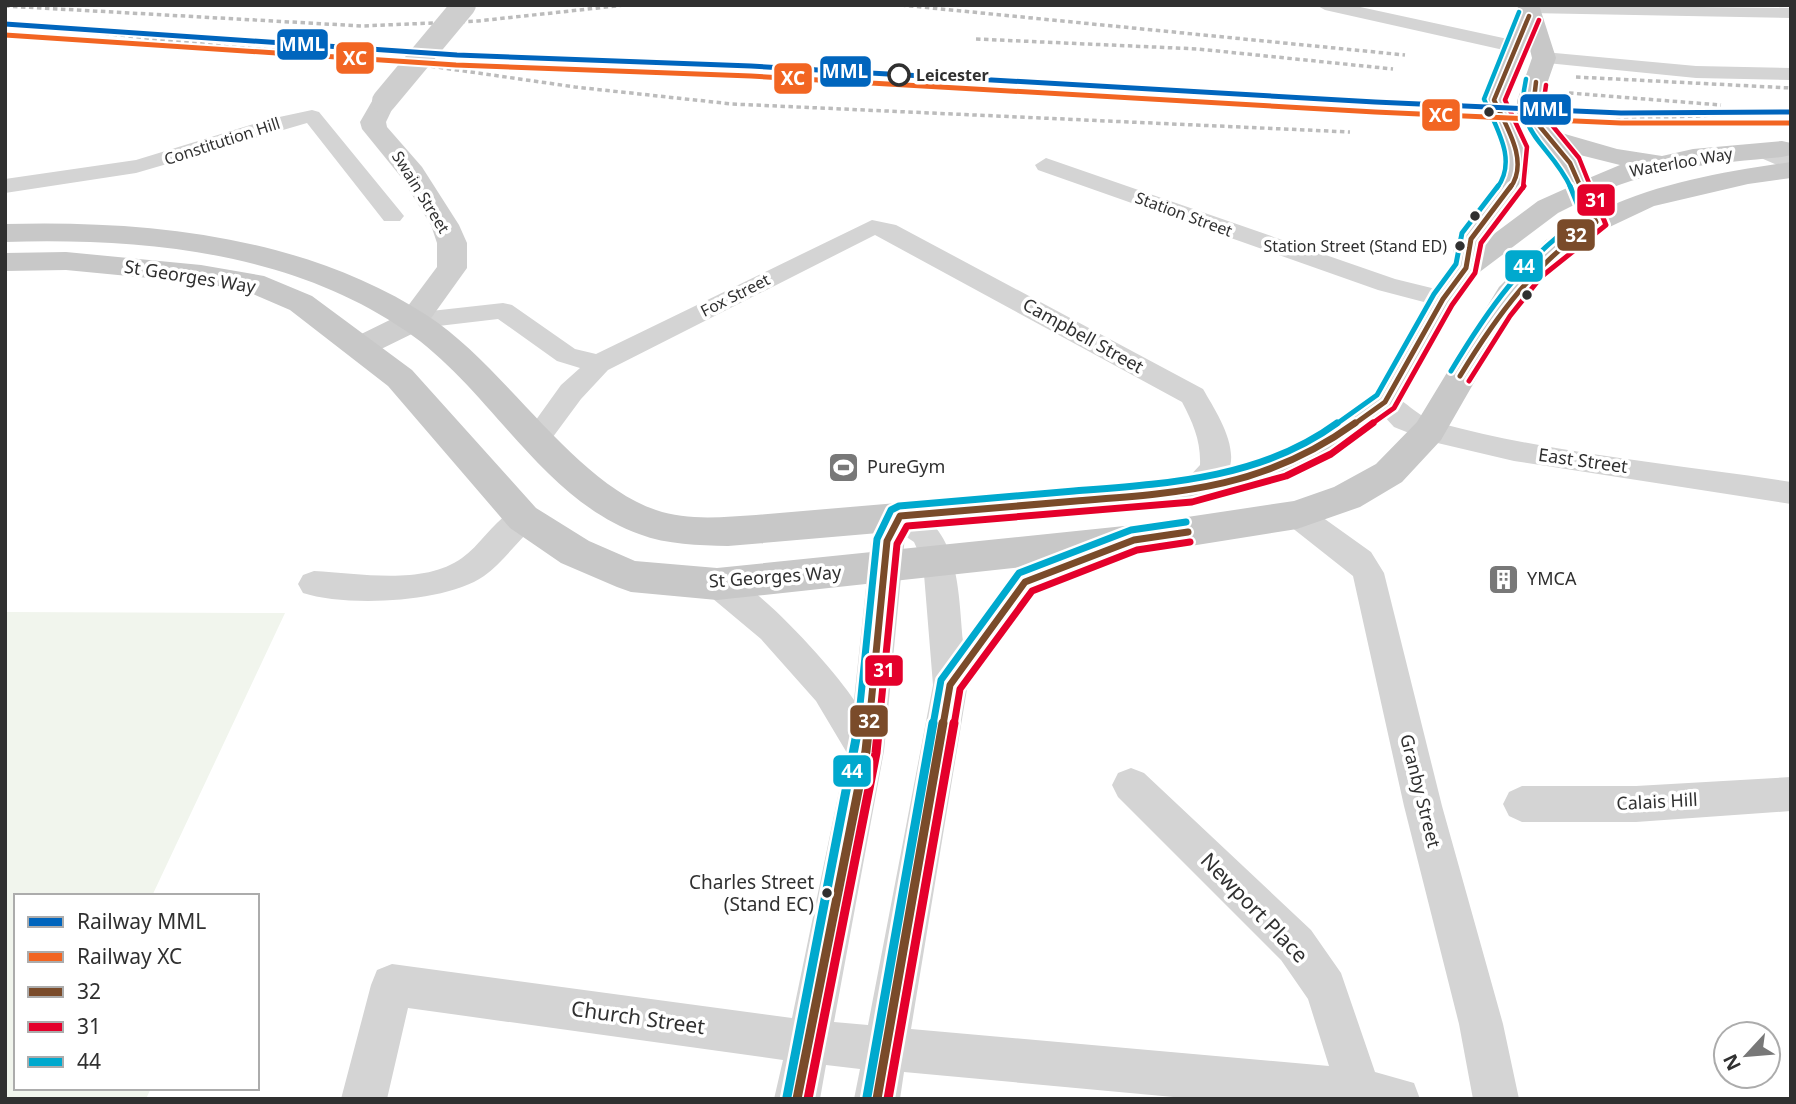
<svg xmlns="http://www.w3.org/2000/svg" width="1796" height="1104" viewBox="0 0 1796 1104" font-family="'Noto Sans',sans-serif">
<rect width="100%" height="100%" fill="#fff"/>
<path fill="#f1f5ed" d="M5,612L285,613L152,896H16V1088H151L146,1099H5Z"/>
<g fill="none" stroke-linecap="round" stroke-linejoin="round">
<path fill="#d4d4d4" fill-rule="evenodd" d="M1316,5H1351L1517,41L1526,47L1517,53L1325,10Z
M1522,5L1791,8V18L1529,13L1523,12Z
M1544,52L1696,66L1791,68V80L1696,78L1537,62L1534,58L1537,54Z
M312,110L319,112L400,211L404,216L400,221H384L307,123L136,173L5,193V179L136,160L270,119Z
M1762,144L1791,156V171L1754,155L1751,150Z
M1046,158L1395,279L1452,293L1456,299L1452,305L1443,307L1378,290L1038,170L1035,165Z
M872,220L896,225L1203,389C1215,410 1240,447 1228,472C1224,480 1215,486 1209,492C1199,502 1193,504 1179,500L1175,492L1200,465C1201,441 1193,423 1182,402L875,235L608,370L581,399L547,445L537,448L527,445L523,438L561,385L580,368L557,361L498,319L413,329L404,327L400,321L404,315L413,313L503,303L512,305L575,349L596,354Z
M1385,393C1405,398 1416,417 1439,423C1554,454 1674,464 1791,482V504L1514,461L1429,441L1394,427L1371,402L1375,395Z
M1297,503L1308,507L1371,552L1384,573L1442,806L1503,1024L1519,1099H1473L1459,1024L1404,806L1353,576L1286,523L1282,515L1286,507Z
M900,504C960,523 958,588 963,641L1014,573L1120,533L1131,536L1136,545L1131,554L1036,591L967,689L911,1029L1329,1066L1308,999L1281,960L1118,797L1112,785L1118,773L1131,768L1144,773L1311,930L1341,973L1375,1072L1414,1083L1420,1099H1195L904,1072L900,1099H854L860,1069L826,1065L820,1099H774L783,1060L408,1008L387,1099H341L371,985L377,970L392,964L792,1018L847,753L816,701L761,639L706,593L701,584L706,575C711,573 715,571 721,572C755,581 834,669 854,700L871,541L889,508ZM905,536L914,542L923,562L933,685L868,1025L834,1022L884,751Z
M523,506L534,510L538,518L534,526C517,542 502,563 484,576C446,603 346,607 303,593L298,584L303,575L314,571C359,573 423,586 462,558C483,543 497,514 523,506Z
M1791,777V811L1636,822H1522L1509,816L1503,804L1509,792L1522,786H1636Z"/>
<path fill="#cecece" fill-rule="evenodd" d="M384,94L393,96L396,101L386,122L387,127L422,167L459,225L467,243V268L424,328L371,354L360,357L349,354L344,347L349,340L402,314L437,267V243L431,225L401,177L362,129L360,122L375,96Z"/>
<path fill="#c8c8c8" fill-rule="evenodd" d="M1517,5H1539L1556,58L1541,101L1542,116L1558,132L1617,149L1662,156L1693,149L1782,141L1791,143V155L1782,157C1718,163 1656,167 1597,194L1604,209C1662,182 1728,171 1791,162V178L1748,184L1654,206L1582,240L1566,252L1522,299L1441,440L1402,482L1360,507L1297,529L1134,555L717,600L631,592L617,587L561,563L510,528L388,386L290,310L246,291L201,283L66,270L5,271V253L66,252L201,265L264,276L312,296L412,370L536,508L589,541L635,561L717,568L1134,525L1294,501L1334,487L1376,464L1417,422L1499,287L1546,240L1582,219L1574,205L1558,213L1477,274L1457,301L1397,410L1337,454L1296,475L1190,506L728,546C698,545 668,545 639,534C540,498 491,389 406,331C290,251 142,238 5,242V224C148,220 305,236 428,316C505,366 572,481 656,510C687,521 724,517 756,515L1190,478L1270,457L1313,436L1373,394L1428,299L1455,262C1441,241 1504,196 1504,162C1504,140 1491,119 1482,100L1520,14ZM1529,45L1532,58L1517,101V117L1554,160L1567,188L1538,201L1487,239C1535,181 1543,169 1506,100ZM1576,154L1620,165L1589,178Z"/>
<path stroke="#bcbcbc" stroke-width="3.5" stroke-dasharray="4.5 3.5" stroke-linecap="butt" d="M901,5L1405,55
M5,6L362,26L478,21L625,5
M57,28L229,47L367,57L575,87L732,104L1350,132
M976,39L1198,49L1393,69
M1576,77L1791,88
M1569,93L1721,105
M1584,122L1767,112"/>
<path stroke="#cecece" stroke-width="24" d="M384,101L464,5"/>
<defs>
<path id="bus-1-far3" d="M1536,82L1532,117L1570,163L1581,188
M1510,188C1530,162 1506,126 1494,100L1529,16"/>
<path id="bus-1-far2" d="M1460,376C1497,315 1536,262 1596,222L1580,186
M1353,425L1385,402L1443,299L1466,268L1471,239L1511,186"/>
<path id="bus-1-far1" d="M869,725L887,541L900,516C959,511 1017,506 1076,501C1182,493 1265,488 1355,423
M943,725L950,685L1025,582L1134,540L1188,532"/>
<path id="bus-1" d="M797,1099L866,751L869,723
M877,1099L943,723"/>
<path id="bus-2-far3" d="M1546,85L1542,113L1579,158L1591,188
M1523,188L1527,147L1505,100L1539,20"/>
<path id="bus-2-far2" d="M1469,381L1510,316L1541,277L1606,225L1590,186
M1370,425L1394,408L1452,305L1475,273L1481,243L1524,186"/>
<path id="bus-2-far1" d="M879,725L897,544L907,526L1192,502L1286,476L1331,454L1373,423
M954,725L960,689L1032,591L1137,550L1190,542"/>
<path id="bus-2" d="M808,1099L876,753L879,723
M888,1099L954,723"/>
<path id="bus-3-far3" d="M1526,79C1513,136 1550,142 1571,188
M1497,188C1518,160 1496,128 1484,99L1519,12"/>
<path id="bus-3-far2" d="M1451,371C1487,311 1524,257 1583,218L1570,186
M1335,425L1377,395L1434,294L1456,264L1462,233L1498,186"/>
<path id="bus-3-far1" d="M858,725L877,539L891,510L899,506C957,501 1016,496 1074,491C1164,484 1261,479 1337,423
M933,725L941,680L1019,573L1131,530L1186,522"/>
<path id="bus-3" d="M787,1097L859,723
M867,1097L933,723"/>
</defs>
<use href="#bus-1-far3" stroke="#fff" stroke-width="8"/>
<use href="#bus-1-far2" stroke="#fff" stroke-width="10"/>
<use href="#bus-1-far1" stroke="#fff" stroke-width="12"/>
<use href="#bus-1" stroke="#fff" stroke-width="14"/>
<use href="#bus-2-far3" stroke="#fff" stroke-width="8"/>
<use href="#bus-2-far2" stroke="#fff" stroke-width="10"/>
<use href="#bus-2-far1" stroke="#fff" stroke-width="12"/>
<use href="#bus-2" stroke="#fff" stroke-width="14"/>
<use href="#bus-3-far3" stroke="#fff" stroke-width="8"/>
<use href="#bus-3-far2" stroke="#fff" stroke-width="10"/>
<use href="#bus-3-far1" stroke="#fff" stroke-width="12"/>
<use href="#bus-3" stroke="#fff" stroke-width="14"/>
<use href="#bus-1-far3" stroke="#7a4b2a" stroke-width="4.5"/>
<use href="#bus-1-far2" stroke="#7a4b2a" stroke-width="5"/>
<use href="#bus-1-far1" stroke="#7a4b2a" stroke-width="7"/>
<use href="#bus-1" stroke="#7a4b2a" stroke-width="9"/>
<use href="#bus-2-far3" stroke="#e4002b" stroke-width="4.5"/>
<use href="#bus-2-far2" stroke="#e4002b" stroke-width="5"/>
<use href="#bus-2-far1" stroke="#e4002b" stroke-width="7"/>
<use href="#bus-2" stroke="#e4002b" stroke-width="9"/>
<use href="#bus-3-far3" stroke="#00a9ce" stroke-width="4.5"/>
<use href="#bus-3-far2" stroke="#00a9ce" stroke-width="5"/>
<use href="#bus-3-far1" stroke="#00a9ce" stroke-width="7"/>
<use href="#bus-3" stroke="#00a9ce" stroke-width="9"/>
<defs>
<path id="rail-1" d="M5,24L457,55L751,66L1375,102L1621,113L1791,112"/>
<path id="rail-2" d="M5,35L456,65L751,76L1375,112L1621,123H1791"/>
</defs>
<use href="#rail-1" stroke="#fff" stroke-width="9"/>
<use href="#rail-2" stroke="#fff" stroke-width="9"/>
<use href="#rail-1" stroke="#0065bd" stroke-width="5"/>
<use href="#rail-2" stroke="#f26522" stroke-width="5"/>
</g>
<defs>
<symbol id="stadium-square" viewBox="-11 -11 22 22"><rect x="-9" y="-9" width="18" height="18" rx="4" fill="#787878" stroke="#fff"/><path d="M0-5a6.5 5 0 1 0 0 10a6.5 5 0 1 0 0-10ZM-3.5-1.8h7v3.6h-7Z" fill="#fff"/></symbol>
<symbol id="building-square" viewBox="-11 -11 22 22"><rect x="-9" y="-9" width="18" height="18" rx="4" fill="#787878" stroke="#fff"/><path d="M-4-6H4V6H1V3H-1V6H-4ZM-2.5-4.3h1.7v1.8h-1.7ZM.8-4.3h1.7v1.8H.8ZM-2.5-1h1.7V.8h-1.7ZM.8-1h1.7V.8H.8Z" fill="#fff"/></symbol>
</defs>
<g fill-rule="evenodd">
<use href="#stadium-square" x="826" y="450" width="35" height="35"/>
<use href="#building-square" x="1486" y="562" width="35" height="35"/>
</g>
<circle fill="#fff" stroke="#303030" stroke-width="3.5" cx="899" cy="75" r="10"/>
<g fill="#303030" stroke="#fff" stroke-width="2.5">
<circle cx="1489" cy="112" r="6"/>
<circle cx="1475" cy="216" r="6"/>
<circle cx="1460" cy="246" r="6"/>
<circle cx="1527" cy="295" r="6"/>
<circle cx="827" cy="893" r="6"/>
</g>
<g text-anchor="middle" stroke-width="7" stroke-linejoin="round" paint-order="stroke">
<g font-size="16" font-weight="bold" fill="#303030" stroke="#fff" text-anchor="start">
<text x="916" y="81">Leicester</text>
</g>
<g font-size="16" fill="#303030" stroke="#fff">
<text transform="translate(222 141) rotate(-18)" y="6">Constitution Hill</text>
<text transform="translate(1681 162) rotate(-10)" y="6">Waterloo Way</text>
<text transform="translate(421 192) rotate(58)" y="6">Swain Street</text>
<text transform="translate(1184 214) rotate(20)" y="6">Station Street</text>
<text transform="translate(735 295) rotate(-27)" y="6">Fox Street</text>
</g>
<g font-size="16" fill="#303030" stroke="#fff" text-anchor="end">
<text x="1447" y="252">Station Street (Stand ED)</text>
</g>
<g font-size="18" fill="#303030" stroke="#fff">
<text transform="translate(190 277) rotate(9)" y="6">St Georges Way</text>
<text transform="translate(1083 336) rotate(29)" y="6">Campbell Street</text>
<text transform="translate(1583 461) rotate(8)" y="6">East Street</text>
<text transform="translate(775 577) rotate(-4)" y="6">St Georges Way</text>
<text transform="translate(1420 791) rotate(76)" y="6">Granby Street</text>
<text transform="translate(1657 802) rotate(-3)" y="6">Calais Hill</text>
</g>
<g font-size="18" fill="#303030" stroke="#fff" text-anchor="start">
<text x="867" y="473">PureGym</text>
<text x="1527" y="585">YMCA</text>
</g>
<g font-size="19" fill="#303030" stroke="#fff" text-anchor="end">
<text x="814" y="889">Charles Street<tspan x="814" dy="22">(Stand EC)</tspan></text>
</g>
<g font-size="21" fill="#303030" stroke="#fff">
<text transform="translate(1254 908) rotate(46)" y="7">Newport Place</text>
<text transform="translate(638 1018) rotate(8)" y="7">Church Street</text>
</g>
</g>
<g stroke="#fff" stroke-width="2.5">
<rect x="276" y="28" width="53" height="33" rx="7" fill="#0065bd"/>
<rect x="335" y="41" width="40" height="34" rx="7" fill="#f26522"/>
<rect x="819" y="55" width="53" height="33" rx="7" fill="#0065bd"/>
<rect x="773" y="62" width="40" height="33" rx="7" fill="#f26522"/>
<rect x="1519" y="93" width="53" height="33" rx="7" fill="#0065bd"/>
<rect x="1421" y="98" width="40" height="34" rx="7" fill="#f26522"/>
<rect x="1576" y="183" width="40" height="34" rx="7" fill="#e4002b"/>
<rect x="1556" y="218" width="40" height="34" rx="7" fill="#7a4b2a"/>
<rect x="1504" y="249" width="40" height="34" rx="7" fill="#00a9ce"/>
<rect x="864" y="654" width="40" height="33" rx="7" fill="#e4002b"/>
<rect x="849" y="704" width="40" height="34" rx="7" fill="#7a4b2a"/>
<rect x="832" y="754" width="40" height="34" rx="7" fill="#00a9ce"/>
</g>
<g font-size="19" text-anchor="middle" font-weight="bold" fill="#fff">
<text x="302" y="51">MML</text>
<text x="355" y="65">XC</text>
<text x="845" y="78">MML</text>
<text x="793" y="85">XC</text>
<text x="1545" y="116">MML</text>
<text x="1441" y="122">XC</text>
<text x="1596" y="207">31</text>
<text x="1576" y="242">32</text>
<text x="1524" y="273">44</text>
<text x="884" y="677">31</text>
<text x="869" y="728">32</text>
<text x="852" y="778">44</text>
</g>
<rect width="1796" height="1104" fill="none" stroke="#303030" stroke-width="14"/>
<rect x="14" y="894" width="245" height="196" fill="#ffffff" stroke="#acacac" stroke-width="2"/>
<rect x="28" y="917" width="35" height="10" fill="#0065bd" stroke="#acacac" stroke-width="2"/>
<text x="77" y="929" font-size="21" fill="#303030">Railway MML</text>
<rect x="28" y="952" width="35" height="10" fill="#f26522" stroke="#acacac" stroke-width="2"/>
<text x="77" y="964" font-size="21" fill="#303030">Railway XC</text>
<rect x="28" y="987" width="35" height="10" fill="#7a4b2a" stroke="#acacac" stroke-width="2"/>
<text x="77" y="999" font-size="21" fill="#303030">32</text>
<rect x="28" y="1022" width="35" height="10" fill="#e4002b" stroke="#acacac" stroke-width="2"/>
<text x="77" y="1034" font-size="21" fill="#303030">31</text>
<rect x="28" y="1057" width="35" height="10" fill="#00a9ce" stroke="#acacac" stroke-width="2"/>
<text x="77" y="1069" font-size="21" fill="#303030">44</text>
<g transform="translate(1747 1055) rotate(244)"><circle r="33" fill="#ffffff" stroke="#acacac" stroke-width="2"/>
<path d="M0-5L12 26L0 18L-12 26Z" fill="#787878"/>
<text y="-10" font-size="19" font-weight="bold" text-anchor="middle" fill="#303030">N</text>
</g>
</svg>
